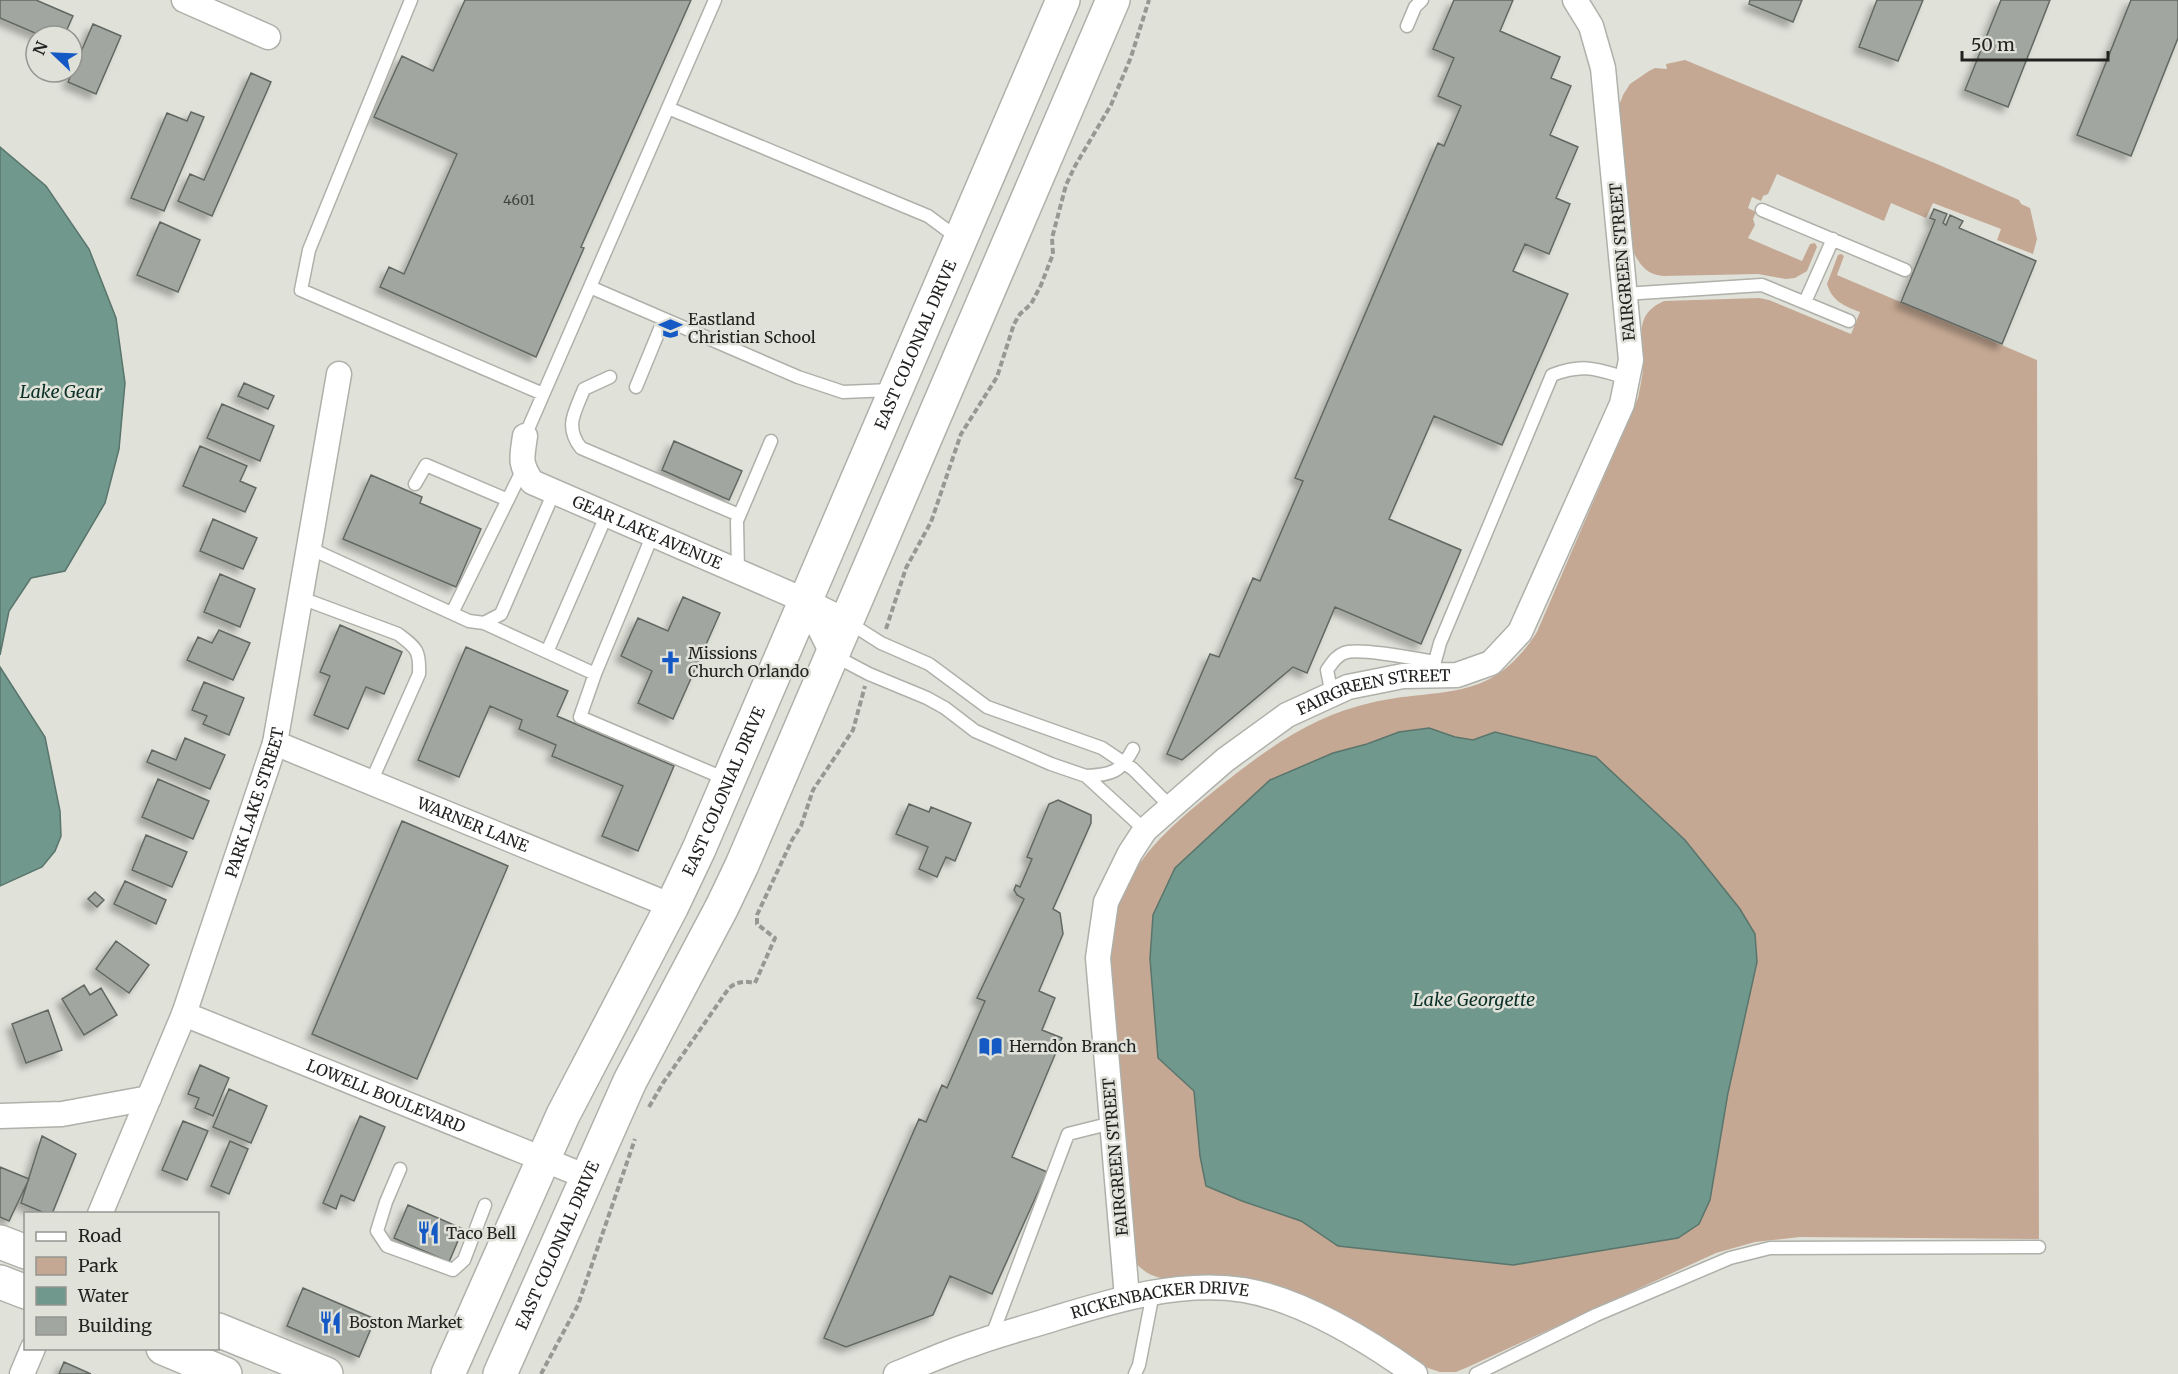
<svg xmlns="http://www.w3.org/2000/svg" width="2178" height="1374" viewBox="0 0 2178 1374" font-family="Merriweather,serif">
<defs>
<filter id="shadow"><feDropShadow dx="-5.5" dy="5.5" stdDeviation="3" flood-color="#0004"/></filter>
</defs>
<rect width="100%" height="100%" fill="#e0e2da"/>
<path fill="#c4a893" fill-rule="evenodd" d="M1685,60L1937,164L2019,200L2021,204L2030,208L2037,239L2033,254L1997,240L2001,229L1933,203L1926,218L1891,203L1884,221L1777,174L1768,194L1763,196L1761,201L1752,197L1748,208L1756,212L1753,219L1755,225L1748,238L1802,261L1810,244L1815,243L1817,247L1807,271L1795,278L1786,279L1758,274L1663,276C1645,274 1640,264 1632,250L1617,111L1623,95L1630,84L1649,71L1655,68L1667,69L1666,64Z
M1841,254L1844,256L1837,275L2037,360L2039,1239L1800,1237L1755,1242L1716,1253L1468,1367L1456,1372H1440L1425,1367L1381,1336L1352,1321L1178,1280C1157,1279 1144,1275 1132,1258C1127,1200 1122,1143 1117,1086C1113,1028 1098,946 1123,892C1145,845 1184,815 1224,783C1271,746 1314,715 1374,702C1444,687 1491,704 1537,632L1638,398C1640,387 1643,376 1643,365C1643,337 1633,315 1664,301L1759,298L1769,300L1851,334L1860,312C1844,306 1832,301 1827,284L1838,255ZM1429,728L1455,737L1473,741L1495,732L1685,840L1740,909L1755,934L1710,1200L1338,1246L1301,1221L1242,1201L1206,1186L1200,1156L1194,1091L1158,1058L1333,753L1367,744L1399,732Z"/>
<path fill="#71988c" stroke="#59756c" stroke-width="1.5" d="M0,147L46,186L89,249L116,318L125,383L119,449L105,503L65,571L31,578L9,611L0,655Z
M0,667L45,737L60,811L61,836L55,851L42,867L0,886Z
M1429,728L1455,737L1473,740L1495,732L1596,757L1685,840L1740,909L1755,934L1757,962L1728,1093L1710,1200L1699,1224L1678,1238L1513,1265L1338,1246L1301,1221L1242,1201L1206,1186L1200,1156L1194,1091L1158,1058L1150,959L1153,915L1175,868L1270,780L1333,753L1367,744L1399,732Z"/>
<path fill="#a1a6a1" stroke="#636863" stroke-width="1.5" filter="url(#shadow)" d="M0,0H36L73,16L64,36H42L0,18Z
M465,0H691L581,247L584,248L536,357L380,287L389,267L404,274L457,154L374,117L402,56L433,71Z
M1454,0H1513L1500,31L1560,57L1551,78L1571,86L1550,135L1578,147L1556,198L1570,204L1549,254L1525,244L1513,271L1568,294L1502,445L1434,416L1389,519L1461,550L1421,644L1335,607L1307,673L1293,667L1182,760L1167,754L1210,654L1219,657L1253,578L1260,581L1303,481L1295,478L1438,143L1444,146L1461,106L1438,96L1454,58L1433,49Z
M1750,0H1802L1793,22L1749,4Z
M1877,0H1923L1898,61L1859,47Z
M2001,0H2050L2008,107L1965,90Z
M2131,0H2178V38L2131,156L2077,135Z
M93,24L121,36L96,94L68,82Z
M251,73L271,82L212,216L178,201L190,174L204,180Z
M191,112L204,117L164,211L131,198L167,113L187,121Z
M1934,209L1947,214L1943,223L1946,225L1950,215L1963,221L1959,228L2036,261L2002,344L1901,302L1935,220L1930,218Z
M160,222L200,240L178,292L137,275Z
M244,383L274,396L268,409L238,396Z
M222,404L274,426L260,461L207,438Z
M674,441L742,471L729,500L662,470Z
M200,446L247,466L240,481L256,488L245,512L183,486Z
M371,475L422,497L420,503L481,529L456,587L343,539Z
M213,519L257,538L243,569L200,551Z
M220,574L255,589L240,627L204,612Z
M683,597L720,613L673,719L638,703L652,671L621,656L638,618L668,631Z
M340,625L402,652L384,694L366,687L348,729L314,715L330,676L320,672Z
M219,630L250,643L233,680L187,660L198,637L212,643Z
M466,647L568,691L557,716L674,766L638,851L602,836L623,786L552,756L556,745L519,729L522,720L490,706L459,777L418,760Z
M204,682L244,698L229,735L203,724L207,716L192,710Z
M185,738L225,755L210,789L147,762L152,750L176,760Z
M158,779L209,801L193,839L142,817Z
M1058,800L1091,815V823L1053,909L1060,913L1063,934L1039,991L1055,998L1042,1030L1062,1038L1012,1157L1047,1172L992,1294L950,1276L933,1315L846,1347L824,1338L919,1119L926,1122L942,1085L947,1088L985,1001L977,998L1024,899L1017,895L1014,890L1016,885L1020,887L1032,859L1027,857L1049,804Z
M909,804L929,812L931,807L971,823L955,861L946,857L937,877L919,869L928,847L896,834Z
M402,821L508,866L417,1079L312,1034Z
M146,835L187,852L172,887L132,870Z
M125,881L166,900L156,924L114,904Z
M95,892L104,900L97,907L88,899Z
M116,941L149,965L129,993L96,969Z
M84,985L90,995L101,988L117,1015L84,1035L62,999Z
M48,1010L62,1050L26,1063L12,1024Z
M200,1065L229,1078L213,1116L195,1108L199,1098L188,1094Z
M229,1089L267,1106L251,1143L213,1127Z
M360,1116L385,1127L354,1201L341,1195L336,1209L323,1203Z
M183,1121L208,1131L187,1180L162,1170Z
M42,1136L76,1154L52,1214H47L21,1203Z
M230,1141L248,1149L229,1194L211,1186Z
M0,1167L29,1179L9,1221L0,1217Z
M408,1205L463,1229L449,1262L394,1238Z
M303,1288L375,1319L359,1357L287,1326Z
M64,1362L91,1374H59Z"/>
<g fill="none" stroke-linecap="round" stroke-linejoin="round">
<defs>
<path id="lane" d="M411,0L309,250L301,290L543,394
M1407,26L1415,7L1422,0
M668,108L928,216L959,239
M1762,210L1905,270
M590,287L798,377L843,392L892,390
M1624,294L1762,285L1849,321
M1805,302L1833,239
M610,377L584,389C575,412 564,426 581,448L739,515
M636,387L664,319
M525,436L715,0
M415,484L426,465L508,500
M309,548L469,621L484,623L501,614L554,492
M738,571L737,521L771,441
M301,598L398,634C417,648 420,651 419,674L371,782
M452,613L523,469
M848,622L881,643L929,664L987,707L1102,748L1133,769L1171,807
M484,623L595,674L653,534
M547,652L607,514
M833,655L869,674L927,698L945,708L975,731L1051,764L1086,776L1145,830
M595,674L580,717L728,780
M1431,676L1440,643L1552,375C1584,363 1596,369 1627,378
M1332,695L1327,670C1332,663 1336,656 1344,653C1357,647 1418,659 1435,662
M1086,776C1111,775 1121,772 1133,749
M400,1169L386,1202L377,1231L387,1246L453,1270L464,1260L485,1205
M991,1338L1068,1134L1112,1123
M1135,1374L1139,1365L1153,1293
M1476,1374L1596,1315L1730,1258L1770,1248L2039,1247"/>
<g id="street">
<path d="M184,0L268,37"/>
<path id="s1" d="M525,436C522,458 519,463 532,482L806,601L848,622"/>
<path d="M806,601L833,655"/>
<path id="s2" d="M275,743L672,906"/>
<path id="s3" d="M184,1014L587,1177"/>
<path d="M0,1116L62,1114L149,1098"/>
<path id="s4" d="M100,1214L184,1014L275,743L339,374"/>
<path id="s5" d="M1127,1297L1098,958L1106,902L1130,853L1145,830L1171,807L1225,760L1287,715L1348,687L1403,676L1457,675L1491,663L1520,632L1622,404L1631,360L1603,68L1591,26L1575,0"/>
<path d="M22,1374L33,1348"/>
<path id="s6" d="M896,1374C922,1364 947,1352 973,1344C1000,1334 1028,1327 1056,1318C1115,1300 1180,1280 1244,1290C1302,1300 1367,1340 1415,1374"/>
</g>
<path id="secondary" d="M0,1242L26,1252
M0,1282L26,1292
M218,1330L326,1374
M163,1348L225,1374"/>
<g id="highway">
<path id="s7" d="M448,1374L563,1115L672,906L699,849L1063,0"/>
<path id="s8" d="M500,1374L630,1081L722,907L742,865L1113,0"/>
</g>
</defs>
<use href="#lane" stroke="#afb0a9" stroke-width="15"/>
<use href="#street" stroke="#afb0a9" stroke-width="27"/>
<use href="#secondary" stroke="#afb0a9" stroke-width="36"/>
<use href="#highway" stroke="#afb0a9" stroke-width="36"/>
<path stroke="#979892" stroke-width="4" stroke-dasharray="6 3" stroke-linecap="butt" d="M886,629L906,568L931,522L961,434L997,377L1014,324L1020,314L1031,304L1041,285L1053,254L1052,238L1066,185L1075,166L1111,105L1131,57L1149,0
M649,1107L663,1083L729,988C738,981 744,981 755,983L775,938L757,924V915L792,840L801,826L813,790L853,730L865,686
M541,1374L578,1305L635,1139"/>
<use href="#lane" stroke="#fff" stroke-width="12"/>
<use href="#street" stroke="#fff" stroke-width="24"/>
<use href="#secondary" stroke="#fff" stroke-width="33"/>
<use href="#highway" stroke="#fff" stroke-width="33"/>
</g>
<defs>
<symbol id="school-bare" viewBox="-9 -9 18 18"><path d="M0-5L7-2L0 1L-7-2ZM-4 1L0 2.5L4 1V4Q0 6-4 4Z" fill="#1559c4" stroke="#e0e2da" stroke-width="2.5" paint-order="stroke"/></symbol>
<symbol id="church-bare" viewBox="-9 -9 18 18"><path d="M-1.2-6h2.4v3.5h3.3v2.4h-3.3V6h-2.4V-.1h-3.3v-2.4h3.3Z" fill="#1559c4" stroke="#e0e2da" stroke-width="2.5" paint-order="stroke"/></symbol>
<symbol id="library-bare" viewBox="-9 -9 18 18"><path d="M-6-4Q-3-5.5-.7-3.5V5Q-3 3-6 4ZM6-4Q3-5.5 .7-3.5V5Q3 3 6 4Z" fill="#1559c4" stroke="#e0e2da" stroke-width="2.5" paint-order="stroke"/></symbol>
<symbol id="restaurant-bare" viewBox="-9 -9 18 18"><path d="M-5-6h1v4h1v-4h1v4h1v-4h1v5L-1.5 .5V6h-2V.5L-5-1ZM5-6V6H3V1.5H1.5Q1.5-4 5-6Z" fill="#1559c4" stroke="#e0e2da" stroke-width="2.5" paint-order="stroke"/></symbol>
</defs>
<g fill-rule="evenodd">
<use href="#school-bare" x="654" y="312" width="33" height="33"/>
<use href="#church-bare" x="654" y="646" width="33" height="33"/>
<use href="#library-bare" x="974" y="1030" width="33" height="33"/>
<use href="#restaurant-bare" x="412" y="1216" width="33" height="33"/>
<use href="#restaurant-bare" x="314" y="1306" width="33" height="33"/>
</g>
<g text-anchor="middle" stroke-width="5" stroke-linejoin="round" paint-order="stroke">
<g font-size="14" fill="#424340">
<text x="519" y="205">4601</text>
</g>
<g font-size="16" fill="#222220" stroke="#e0e2da">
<text transform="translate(1622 262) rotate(-95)" y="6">FAIRGREEN STREET</text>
<text dy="6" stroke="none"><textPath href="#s7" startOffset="1131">EAST COLONIAL DRIVE</textPath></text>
<text dy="6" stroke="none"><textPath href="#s1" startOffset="174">GEAR LAKE AVENUE</textPath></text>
<text dy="6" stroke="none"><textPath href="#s5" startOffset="753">FAIRGREEN STREET</textPath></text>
<text dy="6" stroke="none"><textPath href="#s7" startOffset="645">EAST COLONIAL DRIVE</textPath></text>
<text dy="6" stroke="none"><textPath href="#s4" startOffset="440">PARK LAKE STREET</textPath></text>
<text dy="6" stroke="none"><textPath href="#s2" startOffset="214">WARNER LANE</textPath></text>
<text dy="6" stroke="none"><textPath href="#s3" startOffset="218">LOWELL BOULEVARD</textPath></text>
<text transform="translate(1115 1157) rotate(-95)" y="6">FAIRGREEN STREET</text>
<text dy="6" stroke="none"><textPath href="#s8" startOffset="141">EAST COLONIAL DRIVE</textPath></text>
<text dy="6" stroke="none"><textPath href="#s6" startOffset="276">RICKENBACKER DRIVE</textPath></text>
</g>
<g font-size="16" fill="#222220" stroke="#e0e2da" text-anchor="start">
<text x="688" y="325">Eastland<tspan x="688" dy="18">Christian School</tspan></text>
<text x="688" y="659">Missions<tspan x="688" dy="18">Church Orlando</tspan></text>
<text x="1009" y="1052">Herndon Branch</text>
<text x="446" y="1239">Taco Bell</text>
<text x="349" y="1328">Boston Market</text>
</g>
<g font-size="18" font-style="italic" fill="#0a3027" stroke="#e0e2da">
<text x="61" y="398">Lake Gear</text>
<text x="1474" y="1006">Lake Georgette</text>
</g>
</g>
<rect x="24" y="1212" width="195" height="138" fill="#e0e2da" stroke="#949590" stroke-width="1.5"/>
<rect x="36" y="1232" width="30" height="9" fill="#ffffff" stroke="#949590" stroke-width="1.5"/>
<text x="78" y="1242" font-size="18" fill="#222220">Road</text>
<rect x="36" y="1257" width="30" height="18" fill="#c4a893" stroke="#949590" stroke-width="1.5"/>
<text x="78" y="1272" font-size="18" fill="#222220">Park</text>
<rect x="36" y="1287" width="30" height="18" fill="#71988c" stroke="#949590" stroke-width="1.5"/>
<text x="78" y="1302" font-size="18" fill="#222220">Water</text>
<rect x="36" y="1317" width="30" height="18" fill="#a1a6a1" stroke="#949590" stroke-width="1.5"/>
<text x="78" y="1332" font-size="18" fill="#222220">Building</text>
<g transform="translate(54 54) rotate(293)"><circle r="28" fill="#e0e2da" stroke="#949590" stroke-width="1.5"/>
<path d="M0-4.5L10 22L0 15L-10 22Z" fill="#1559c4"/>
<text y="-9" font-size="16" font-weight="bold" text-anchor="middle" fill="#222220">N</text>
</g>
<path d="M1962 51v9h146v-9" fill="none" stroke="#222220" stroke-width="3"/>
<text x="1971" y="51" font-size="18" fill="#222220" stroke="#e0e2da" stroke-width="4.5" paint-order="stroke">50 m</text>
</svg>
